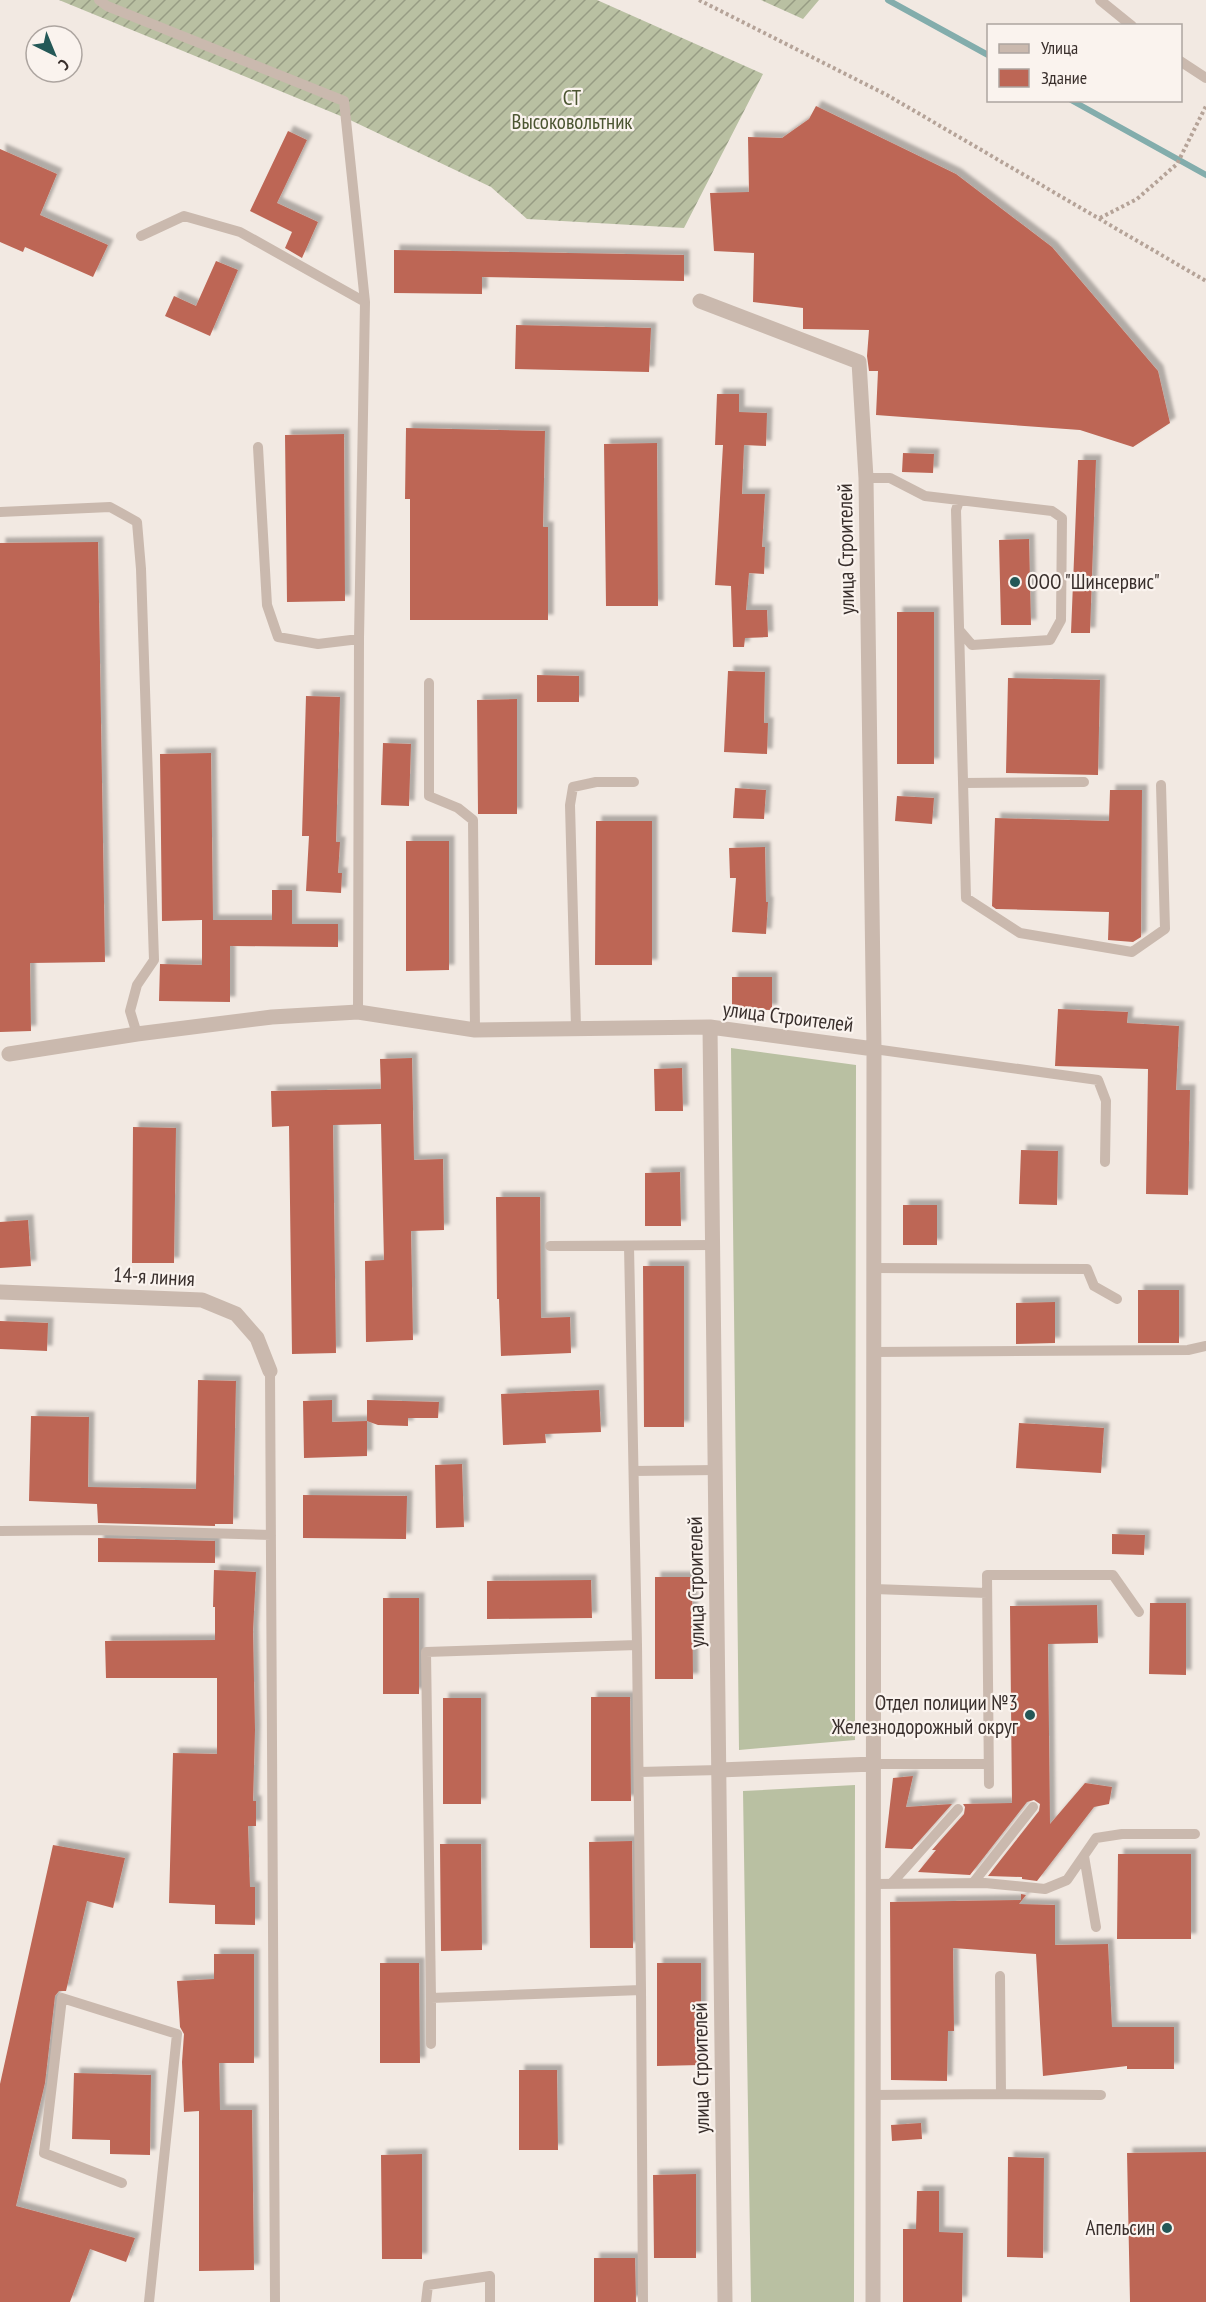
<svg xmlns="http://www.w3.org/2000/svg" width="1206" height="2302" viewBox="0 0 1206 2302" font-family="'PT Sans Narrow',sans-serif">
<defs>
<pattern id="garden-furrows" width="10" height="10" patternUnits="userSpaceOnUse" patternTransform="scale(1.5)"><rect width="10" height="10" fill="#b9c0a2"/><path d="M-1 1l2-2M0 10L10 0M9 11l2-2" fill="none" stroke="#979c84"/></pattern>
<filter id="shadow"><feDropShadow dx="5.5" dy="-5.5" stdDeviation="1.5" flood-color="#0004"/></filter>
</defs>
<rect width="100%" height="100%" fill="#f2e9e2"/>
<path fill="#b9c0a2" d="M731,1048L856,1065L855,1740L739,1750Z
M855,1785L854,2302H751L743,1791Z"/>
<path fill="url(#garden-furrows)" d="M59,0H597L763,74L684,228L527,219L491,187L348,119Z
M761,0H819L803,19Z"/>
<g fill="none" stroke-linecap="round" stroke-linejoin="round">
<path stroke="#83adac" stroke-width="6" d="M888,0L988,55
M1071,100L1206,175"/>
</g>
<path fill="#bd6655" filter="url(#shadow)" d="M816,106L956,174L1052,247L1158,371L1170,423L1133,447L1080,430L876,415L878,371H869L867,356L869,330L803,329V308L753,302L754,253L714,251L710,193L749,192L748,137L782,138L809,119Z
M288,131L307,140L277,203L318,222L302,258L285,248L292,232L250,211Z
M0,149L57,174L40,215L108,245L93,277L25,247L23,252L0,242Z
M394,250L684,255V281L482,277V294L394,293Z
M216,261L238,270L210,336L165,316L174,296L196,306Z
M516,325L651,328L649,372L515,369Z
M717,394H739V412L767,413L766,446L744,445L742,494H765L762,547H765L764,574L749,573L746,610H767L768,637L745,638L744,647H733L731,586L715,585L723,445H715Z
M406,428L545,431L543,527H548V620H410V499H405Z
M344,434L345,601L287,602L285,435Z
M657,443L658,606H606L604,444Z
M903,453L934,454L933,473L902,472Z
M1078,460H1096L1090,633H1071Z
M1029,539L1031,625H1001L999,540Z
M98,542L105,962L30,963L31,1031L0,1032V543Z
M897,612H934V764H897Z
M728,671L765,672L764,723H768L767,754L724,752Z
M537,675L579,676V702H537Z
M1008,678L1100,680L1098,775L1006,773Z
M306,696L340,697L336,842H340L338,873H342L341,893L306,891L309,836H302Z
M517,699V814H478L477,700Z
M383,743L411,744L409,806L381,805Z
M211,753L213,920H272V890H292V924H338V947L230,946V1002L159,1001L160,964L202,965V920L162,921L160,754Z
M735,788L766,790L764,819L733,818Z
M1110,790H1142L1141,937L1133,942L1108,940L1109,912L996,909L992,906L995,818L1109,821Z
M897,796L934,798L932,824L895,821Z
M596,821H652V965H595Z
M406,841H449V970L406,971Z
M765,847L766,902H768L766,934L732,932L736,878H730L729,848Z
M732,977H772V1010L732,1009Z
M1058,1009L1128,1012L1127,1023L1179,1026L1176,1090H1190L1188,1195L1146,1194L1148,1069L1055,1066Z
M412,1058L414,1160L443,1159L444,1230L411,1231L413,1340L366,1342L365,1261L384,1260L381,1124L333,1125L336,1353L292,1354L289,1126L272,1127L271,1091L381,1089L380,1059Z
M682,1068L683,1111H655L654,1069Z
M133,1127L176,1128L174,1263H132Z
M1021,1150L1058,1151L1057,1205L1019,1204Z
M680,1172L681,1226H645V1173Z
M496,1197H540L541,1318L570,1317L571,1353L501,1356L499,1299H497Z
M903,1205H937V1245H903Z
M28,1220L31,1266L0,1268V1222Z
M643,1266H684V1427H644Z
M1138,1290H1179V1343H1138Z
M1055,1302V1343L1016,1344V1303Z
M0,1321L48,1323L47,1351L0,1349Z
M198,1380L236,1381L233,1524H215V1526L98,1523L97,1504L29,1501L31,1416L89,1417L88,1487L196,1489Z
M599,1390L601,1432L545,1434L546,1443L503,1445L501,1394Z
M332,1400V1422L367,1421V1456L304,1458L303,1401Z
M367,1400L439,1402L438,1418H408V1426L378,1425L367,1421Z
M1019,1423L1104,1428L1101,1473L1016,1468Z
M462,1464L464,1527L436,1528L435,1465Z
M303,1495L407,1496L406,1539L303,1538Z
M1112,1534L1145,1535L1144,1555L1112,1554Z
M98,1538L215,1541V1563L98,1562Z
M214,1570L256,1572L253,1631L255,1730L253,1801H256V1826H248L250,1887H255V1925L215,1924V1905L169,1903L173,1753L217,1754V1678H106L105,1641L215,1640V1607H213Z
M655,1577H692L693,1679H655Z
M591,1580L592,1618L487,1619V1581Z
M383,1598H419V1694H383Z
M1150,1603H1186V1675L1149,1674Z
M1097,1605L1098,1643L1048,1644L1050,1824L1085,1783L1112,1787L1109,1804L1094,1807L1037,1881L1022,1879V1877L988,1876L1039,1811L1040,1804L1034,1800L1027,1802L970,1875L918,1872L936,1850H932L964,1814L965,1807L963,1804L1012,1803L1010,1606Z
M591,1697H630L631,1801H591Z
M443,1698H481V1804H443Z
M913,1776L906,1807L952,1804L912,1849L885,1848L893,1778Z
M632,1841L633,1948H590L589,1842Z
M440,1844H481L482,1950L441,1951Z
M53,1845L125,1858L113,1908L87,1901L66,1991H59L55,1996L45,2083L16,2206L135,2238L126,2262L90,2249L70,2302H0V2084Z
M1118,1854H1191V1939H1117Z
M1021,1894L1026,1895L1019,1904L1055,1905V1945L1108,1944L1112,2027H1174V2069H1127V2066L1043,2076L1036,1954L953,1948L954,2031H948L947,2081L891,2080L890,1902L1021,1900Z
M214,1954H254V2063H219L220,2110H252L254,2270L199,2271V2111L184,2112L182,2062L184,2034L180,2027L177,1981L214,1979Z
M380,1963H419L420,2063H380Z
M657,1963H701V2065L657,2066Z
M519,2070H557L558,2150H519Z
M74,2073L151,2075L150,2155L110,2154V2140L72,2139Z
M921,2123L922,2139L892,2141L891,2125Z
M1206,2152V2302H1130L1127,2153Z
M422,2154V2259H382L381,2155Z
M1008,2157L1044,2158L1043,2258L1007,2257Z
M696,2174V2258H654L653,2175Z
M917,2191H939V2232L963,2233L962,2302H903V2229H916Z
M594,2258H635L636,2302H594Z"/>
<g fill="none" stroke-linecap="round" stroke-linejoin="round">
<path stroke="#b5a398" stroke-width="4" stroke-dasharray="3 3" stroke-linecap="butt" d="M699,0L887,95L1206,281
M1100,218L1137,199L1177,164L1206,106"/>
<path stroke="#cab9ae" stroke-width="10" d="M99,0L107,6L344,101L365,302
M1100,0L1132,26
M1180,61L1206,78
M141,236L184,216L240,232L365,302L359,639
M258,447L267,605L278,637L318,644L359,639L358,1012
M866,478H890L925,496L1052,511L1062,518L1061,620L1050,640L972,645L960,631
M959,501L956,510L966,898L1020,933L1132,952L1165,929L1161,785
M0,512L110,507L137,522L141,569L154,960L137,985L130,1011L137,1034
M429,683V796L458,808L473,820L475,1030
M964,783L1084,782
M576,1028L570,805L573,787L596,782H634
M874,1049L1098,1080L1106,1101L1105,1162
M550,1246L713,1245
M629,1246L637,1645
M874,1268L1087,1269L1094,1286L1117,1299
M874,1352L1188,1350L1206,1346
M270,1371L275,2302
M634,1471L716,1470
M0,1531L101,1530L271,1535
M874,1589L987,1593
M637,1645L641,1990L431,1998L426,1652Z
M874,1764H988
M639,1772L719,1770
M989,1784L987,1575H1113L1139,1612
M1084,1856L1096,1927
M973,1883L1033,1807
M874,1884L985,1883L1045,1889L1067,1880L1096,1838L1122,1834H1195
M891,1884L958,1809
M641,1990L643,2302
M431,2044V1998
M1001,2094L1101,2095
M873,2095L1001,2094L1000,1976
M122,2183L44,2153L62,1998L177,2034L149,2302
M426,2302L428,2285L490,2276V2302"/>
<path stroke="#cab9ae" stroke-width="15" d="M700,301L859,362L866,478L874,1049L873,2302
M9,1054L137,1034L272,1017L358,1012L475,1030L710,1027
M0,1292L202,1300L236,1314L257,1338L270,1371
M719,1770L874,1764
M725,2302L710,1027L874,1049"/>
</g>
<g fill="#245857" stroke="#faf3ee" stroke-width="2">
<circle cx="1015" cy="582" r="6"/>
<circle cx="1030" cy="1715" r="6"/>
<circle cx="1167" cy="2228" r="6"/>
</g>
<g text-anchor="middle" stroke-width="4.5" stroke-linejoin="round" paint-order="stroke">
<g font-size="21" fill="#4b5531" stroke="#faf3ee">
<text x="572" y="105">СТ<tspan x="572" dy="24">Высоковольтник</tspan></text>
</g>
<g font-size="21" fill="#392f2c" stroke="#faf3ee">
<text transform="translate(846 549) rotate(-91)" y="7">улица Строителей</text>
<text transform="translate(788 1017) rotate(7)" y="7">улица Строителей</text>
<text transform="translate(154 1277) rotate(3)" y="7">14-я линия</text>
<text transform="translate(696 1582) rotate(-91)" y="7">улица Строителей</text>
<text transform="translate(701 2068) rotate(-91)" y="7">улица Строителей</text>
</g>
<g font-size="21" fill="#392f2c" stroke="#faf3ee" text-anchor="end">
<text x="1027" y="589" text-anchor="start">ООО "Шинсервис"</text>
<text x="1018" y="1710">Отдел полиции №3<tspan x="1018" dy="24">Железнодорожный округ</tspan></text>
<text x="1155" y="2235">Апельсин</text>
</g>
</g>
<rect x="987" y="24" width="195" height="78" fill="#faf3ee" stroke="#ada5a0" stroke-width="1.5"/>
<rect x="999" y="44" width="30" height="9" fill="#cab9ae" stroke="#ada5a0" stroke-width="1.5"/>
<text x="1041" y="54" font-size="18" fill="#392f2c">Улица</text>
<rect x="999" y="69" width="30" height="18" fill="#bd6655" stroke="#ada5a0" stroke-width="1.5"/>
<text x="1041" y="84" font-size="18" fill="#392f2c">Здание</text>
<g transform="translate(54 54) rotate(137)"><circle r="28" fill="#faf3ee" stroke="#ada5a0" stroke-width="1.5"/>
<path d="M0-4.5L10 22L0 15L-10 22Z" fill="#245857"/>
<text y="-9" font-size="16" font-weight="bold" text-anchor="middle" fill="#392f2c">С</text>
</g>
</svg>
